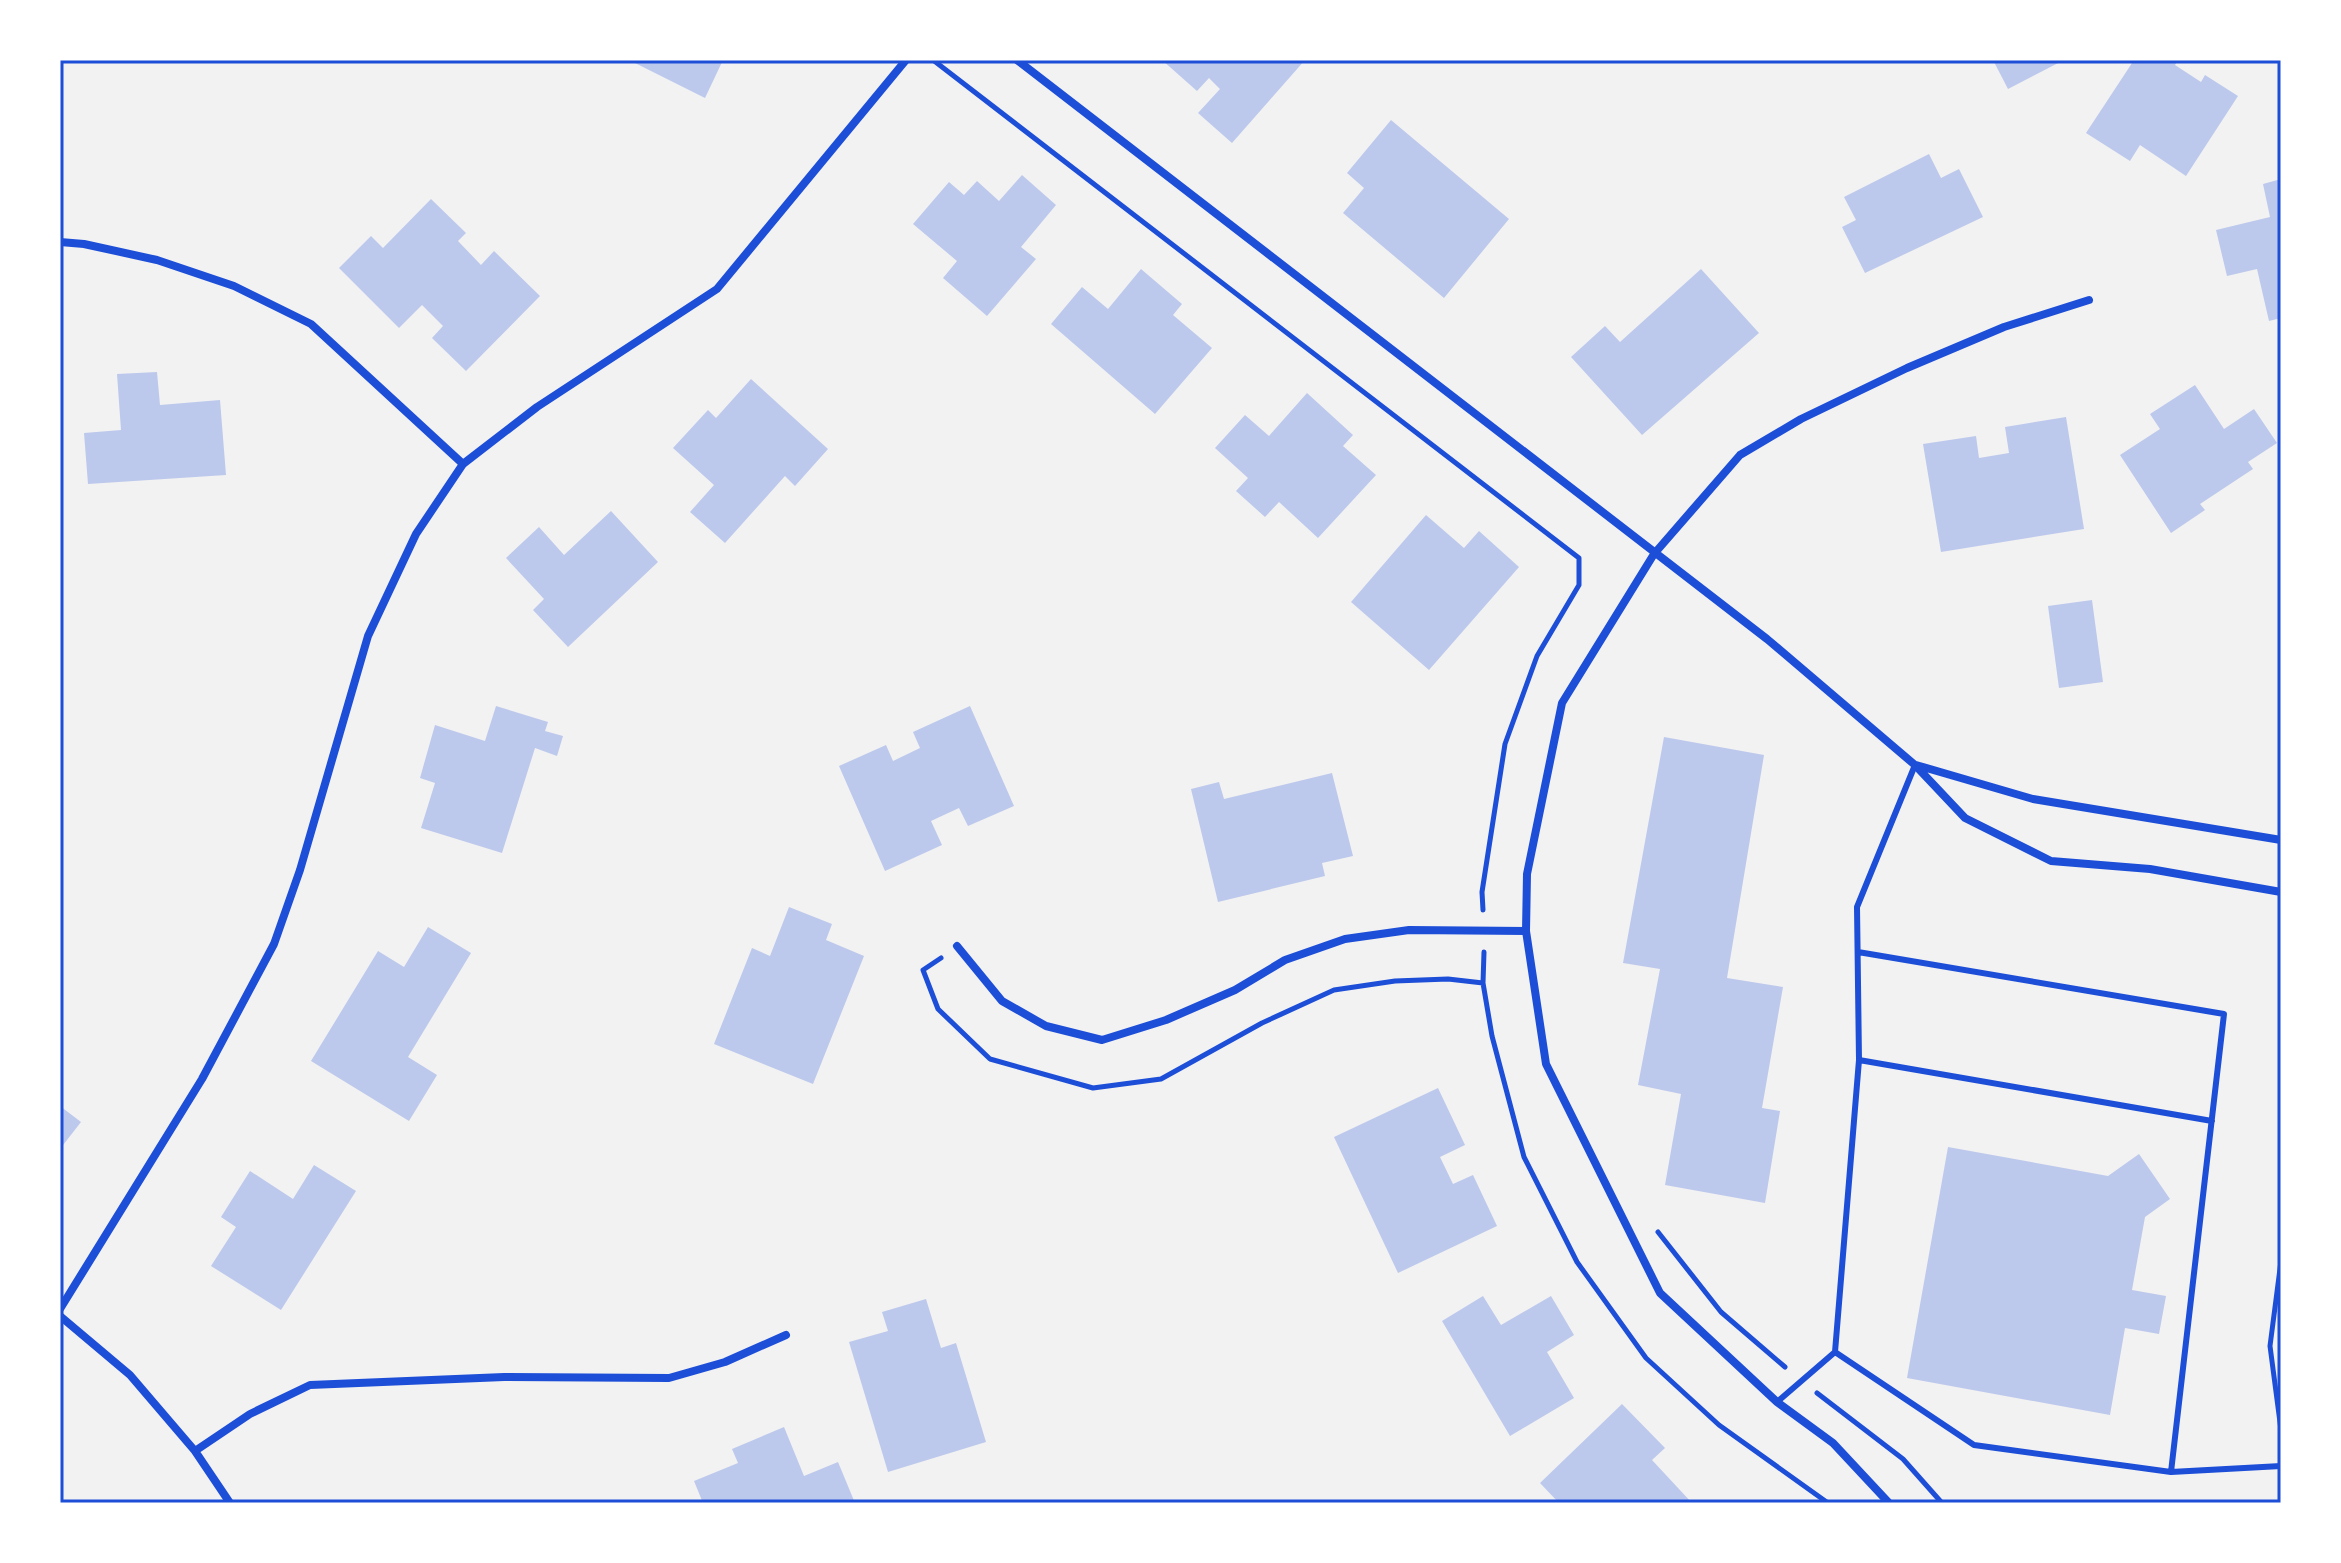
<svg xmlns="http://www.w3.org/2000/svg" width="2341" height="1563" viewBox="0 0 2341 1563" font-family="'Nunito Sans',sans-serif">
<rect width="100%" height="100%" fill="#f2f2f2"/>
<path fill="#bdc9ec" d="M629,60H723L705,98Z
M1162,60H1305L1232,143L1198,113L1220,89L1209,78L1197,91Z
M1993,60H2064L2008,89Z
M2134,60H2178L2175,65L2201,82L2205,75L2238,96L2186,176L2140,145L2130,161L2086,133Z
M1391,120L1509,219L1444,298L1343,213L1364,188L1347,173Z
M1929,154L1941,178L1959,169L1983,217L1865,273L1842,227L1856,220L1844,197Z
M1022,175L1056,205L1021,247L1036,259L987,316L943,278L957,261L913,224L949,182L964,195L977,181L999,201Z
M2281,179V318L2269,321L2257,269L2227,276L2216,230L2270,217L2263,184Z
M431,199L466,233L458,241L481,265L494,251L540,296L466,371L432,338L443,326L422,305L399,328L339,268L371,236L383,248Z
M1141,269L1182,304L1173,315L1212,348L1155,414L1051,324L1082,287L1108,309Z
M1701,269L1759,333L1642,435L1571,357L1605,326L1620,342Z
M157,372L160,405L220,400L226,475L88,484L84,433L121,430L117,374Z
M751,379L828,449L795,486L785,476L725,543L690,512L714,485L673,448L708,410L716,418Z
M2195,385L2224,429L2254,409L2277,443L2248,462L2253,469L2200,504L2205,510L2171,533L2120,455L2160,429L2150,414Z
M1307,393L1353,435L1343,446L1376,475L1318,538L1279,502L1265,517L1236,491L1248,478L1215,448L1245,415L1269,436Z
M2066,417L2084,529L1941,552L1923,444L1976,436L1979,458L2009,453L2005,427Z
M611,511L658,562L568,647L533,610L544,599L506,558L539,527L564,555Z
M1426,515L1464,548L1479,531L1519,567L1429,670L1351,602Z
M2092,600L2103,682L2059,688L2048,606Z
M496,706L548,722L545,731L563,736L557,756L535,748L502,853L421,828L435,783L420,778L435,725L485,741Z
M970,706L1014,806L968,826L959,808L931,821L942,845L885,871L839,766L886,745L893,761L920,748L913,732Z
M1664,737L1764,755L1727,978L1783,987L1762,1108L1780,1111L1765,1203L1665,1185L1681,1094L1638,1085L1660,969L1623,963Z
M1332,773L1353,856L1322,863L1325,876L1218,902L1191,789L1219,782L1224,799Z
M789,907L832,924L826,940L864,956L813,1084L714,1044L752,948L770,956Z
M428,927L471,953L408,1057L437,1075L409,1121L311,1061L378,951L404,967Z
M1438,1088L1465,1145L1440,1157L1453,1184L1473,1175L1497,1226L1398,1273L1334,1137Z
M60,1106L81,1122L60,1149Z
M1948,1147L2108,1176L2139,1154L2170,1199L2145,1217L2132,1290L2166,1296L2159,1334L2125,1328L2110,1415L1907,1378Z
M314,1165L356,1191L281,1310L211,1266L236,1227L221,1217L250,1171L293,1199Z
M1483,1296L1501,1325L1551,1296L1574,1335L1547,1352L1574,1398L1510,1436L1442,1321Z
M926,1299L941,1348L956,1343L986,1442L888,1472L849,1342L888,1331L882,1312Z
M1622,1404L1665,1448L1652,1460L1692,1503H1559L1540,1483Z
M784,1427L804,1476L838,1462L855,1503H703L694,1481L738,1463L732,1449Z"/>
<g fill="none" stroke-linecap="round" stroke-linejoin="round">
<path stroke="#1d4ed8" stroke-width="5" d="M933,60L1579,558V585L1537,656L1505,744L1482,892L1483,910
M941,958L923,970L938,1009L990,1059L1093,1088L1161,1079L1262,1023L1334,990L1395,981L1448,979L1483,983L1492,1036L1524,1157L1577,1262L1646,1358L1719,1425L1828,1503
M1483,983L1484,952
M1658,1232L1721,1312L1785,1367
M2281,1261L2270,1346L2281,1430
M1817,1393L1903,1459L1942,1503"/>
<path stroke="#1d4ed8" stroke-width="6" d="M1859,1060L2212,1121
M1835,1352L1974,1445L2171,1472L2224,1014L1858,952
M1777,1402L1835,1352L1859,1060L1857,907L1915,765
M2171,1472L2281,1466"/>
<path stroke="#1d4ed8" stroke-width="8" d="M1017,60L1767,639L1915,765L1965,818L2051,861L2150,869L2281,892
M60,242L84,244L157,260L234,286L311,324L463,464
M1916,765L2033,799L2281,840
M957,946L1002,1001L1046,1026L1102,1040L1166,1020L1235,990L1285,960L1345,939L1409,930L1526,931
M60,1309L202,1079L274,944L300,870L368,636L416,534L463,464L537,407L717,289L906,60
M60,1316L130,1375L195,1451L230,1503
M195,1451L250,1414L310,1385L504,1377L669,1378L725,1362L786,1335
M1889,1503L1833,1443L1777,1402L1660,1293L1546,1064L1526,931L1527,874L1562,703L1654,554L1740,455L1801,419L1907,368L2004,327L2089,300"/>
</g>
<rect width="2341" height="1563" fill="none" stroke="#ffffff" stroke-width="124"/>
<rect x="62" y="62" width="2217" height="1439" fill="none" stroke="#1d4ed8" stroke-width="3"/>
</svg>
